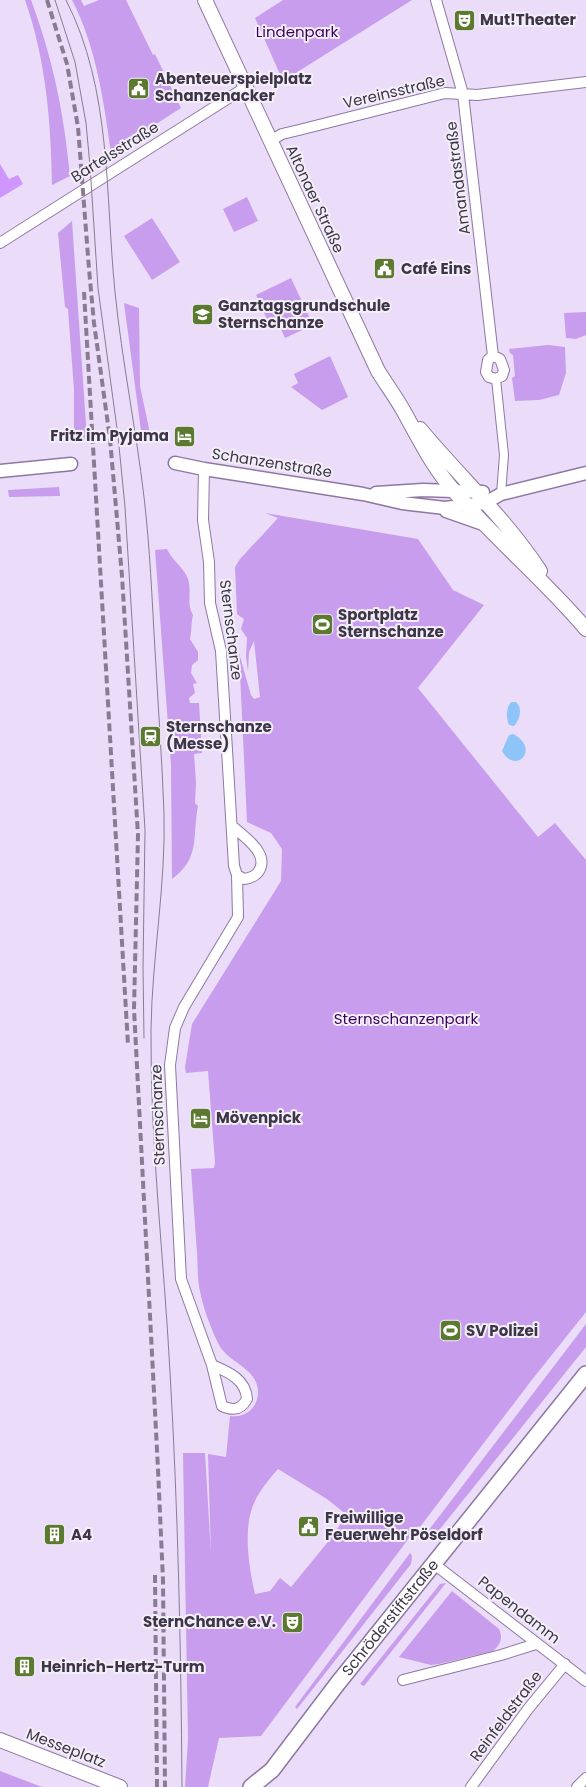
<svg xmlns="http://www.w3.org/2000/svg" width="586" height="1787" viewBox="0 0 586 1787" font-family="Poppins,sans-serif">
<rect width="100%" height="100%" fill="#ebddf9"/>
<path fill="#c89ded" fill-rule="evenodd" d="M25,0H31C53,59 64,113 70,176L52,185C51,122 46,60 25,0Z
M72,0H81L84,6L99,0H126L153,55L155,54L181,108L111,153C104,102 96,46 72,0Z
M283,0H412L283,81L255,18Z
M247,197L258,221L234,232L223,209Z
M152,218L180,262L152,280L124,236Z
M72,221L87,439L74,443V390L68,309L65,307L58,233Z
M291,278L313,325L285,338L278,322L270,326L256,295Z
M124,303L139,308L140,386L151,438H142Z
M586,312V335L576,339L566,338L564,313Z
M548,345L565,347L566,373L559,395L539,400L515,401L512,378L515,376L513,355L510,353L509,349Z
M330,356L348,397L322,410L291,387L298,383L294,374Z
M59,487L60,496L9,497L8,490Z
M265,513L418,539L453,590L484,605L418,688L538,837L555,823L586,860V1312L531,1381L420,1527L418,1526L261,1736L219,1738L208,1787H185L188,1739L183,1453H205L211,1554L208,1454L226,1457L230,1416C248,1419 262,1403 257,1385C251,1365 226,1362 217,1341C210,1326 203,1307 200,1291C197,1279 198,1265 197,1253C195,1225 193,1197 191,1169L214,1168L215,1163L208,1071L186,1073L185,1067L192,1024L281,881L282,849L271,833L247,822L239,653L251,695L254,699L260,697L254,641L249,652L248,671L246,657L247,638L241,629L244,619L237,614L235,567L240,559L278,518ZM278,1469L327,1499L347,1515L327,1543L291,1587L280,1578L270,1591L255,1594C249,1567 242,1527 255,1501C260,1490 270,1478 278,1469Z
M167,549C172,561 184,567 188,579C192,591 186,604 193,615C191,623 192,630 190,639L198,652V660L192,665L191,673L197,683L193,684L195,693L189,698L190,703H199L202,753L194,754L196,782L195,803L198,806C192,836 201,858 172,879L171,765L155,550Z
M586,1324V1347L432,1539L425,1535Z
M410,1553L412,1556L411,1564L297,1709L295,1707Z
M446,1583L364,1686L360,1684L440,1584Z
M452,1591L499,1629C503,1638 501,1644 493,1651L439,1664L431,1665L399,1657Z
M0,1771L42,1787H0Z"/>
<path fill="#ce96fe" d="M0,164L9,179L18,175L23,184L0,198Z"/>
<path fill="#8ec4f7" d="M511,702H516C523,709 520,719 514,726L509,725C506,718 506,708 511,702Z
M513,734C541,748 516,776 502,751L509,735Z"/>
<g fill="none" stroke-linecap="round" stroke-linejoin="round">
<defs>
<path id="pedestrian" d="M496,379L504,455L501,494"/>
<path id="minor" d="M436,0L463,94L493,356
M270,141L282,134L299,130L445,93L477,95L586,82
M0,243L246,87
M493,356L500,359L504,370L502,376L496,379L489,377L486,372L488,360Z
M204,469L203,520L209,562L210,603L221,651L234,866L237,875L238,917L184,1007L175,1028L170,1065L181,1279L212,1365L222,1406C233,1411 241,1410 247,1399C246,1379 228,1372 212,1365
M232,826C243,836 268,852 260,869C257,876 251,878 244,879L237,875
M434,1564L586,1681
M403,1680L501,1655L536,1644
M471,1787L528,1709L565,1664
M577,1787L586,1778"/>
<path id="tertiary" d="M175,463L204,469L363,494L402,503L445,508L485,503L501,494L586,473
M0,471L71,464
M376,493L423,490L483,492
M446,511L483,524"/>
<path id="secondary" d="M205,0L378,371C386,384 395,396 403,410C417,435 430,462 449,485C491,536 543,578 586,629
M420,429C460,477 506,519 540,571
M0,1740L120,1787"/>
<g id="primary">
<path id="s1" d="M251,1787L272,1770L338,1683L586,1374"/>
</g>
</defs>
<use href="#pedestrian" stroke="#8e78a2" stroke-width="10"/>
<use href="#minor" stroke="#8e78a2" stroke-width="12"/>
<use href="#tertiary" stroke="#8e78a2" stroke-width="15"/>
<use href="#secondary" stroke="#8e78a2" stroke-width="16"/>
<use href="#primary" stroke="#8e78a2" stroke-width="18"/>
<use href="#pedestrian" stroke="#fff" stroke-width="8"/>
<use href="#minor" stroke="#fff" stroke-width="10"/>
<use href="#tertiary" stroke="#fff" stroke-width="12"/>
<use href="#secondary" stroke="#fff" stroke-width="14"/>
<use href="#primary" stroke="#fff" stroke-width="15"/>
<path stroke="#887c93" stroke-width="1" d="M55,0L75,62L86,123L90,166L98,288L118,436L125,507L145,830L143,968L144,1038
M66,0C112,90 105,193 115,292C122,361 136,429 144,497C150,548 152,599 155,650C158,705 162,759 164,813C166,885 152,957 151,1029C150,1144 164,1258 170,1372C178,1510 181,1648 182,1787"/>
<path stroke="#887c93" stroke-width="4" stroke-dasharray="8 4" stroke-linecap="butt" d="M47,0L67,64L78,127L89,269L94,323L110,439L122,576L138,835L134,1009L158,1469L163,1580L165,1787
M84,292L128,1045
M155,1575L157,1787"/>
</g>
<defs>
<symbol id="theatre-square" viewBox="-11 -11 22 22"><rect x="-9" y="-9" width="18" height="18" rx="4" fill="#5b792f" stroke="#f3eff8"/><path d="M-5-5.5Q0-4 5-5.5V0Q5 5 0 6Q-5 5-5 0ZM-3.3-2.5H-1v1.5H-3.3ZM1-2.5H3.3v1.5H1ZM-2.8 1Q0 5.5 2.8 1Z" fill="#fff"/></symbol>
<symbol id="civic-square" viewBox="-11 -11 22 22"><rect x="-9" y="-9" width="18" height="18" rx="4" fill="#5b792f" stroke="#f3eff8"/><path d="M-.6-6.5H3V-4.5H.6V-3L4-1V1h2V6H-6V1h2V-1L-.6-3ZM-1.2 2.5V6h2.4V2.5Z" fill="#fff"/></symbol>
<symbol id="school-square" viewBox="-11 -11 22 22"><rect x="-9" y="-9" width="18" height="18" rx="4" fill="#5b792f" stroke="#f3eff8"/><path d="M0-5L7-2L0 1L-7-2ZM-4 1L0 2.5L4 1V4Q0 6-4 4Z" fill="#fff"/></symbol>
<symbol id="hotel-square" viewBox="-11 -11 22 22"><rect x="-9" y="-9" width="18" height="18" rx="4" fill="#5b792f" stroke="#f3eff8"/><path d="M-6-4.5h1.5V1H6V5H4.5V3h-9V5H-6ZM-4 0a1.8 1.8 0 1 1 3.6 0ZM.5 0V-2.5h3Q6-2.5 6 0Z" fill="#fff"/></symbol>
<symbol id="stadium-square" viewBox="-11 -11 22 22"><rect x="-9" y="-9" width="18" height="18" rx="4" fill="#5b792f" stroke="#f3eff8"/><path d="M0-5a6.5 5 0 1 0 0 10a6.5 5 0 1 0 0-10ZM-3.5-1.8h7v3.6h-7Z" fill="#fff"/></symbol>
<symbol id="station-square" viewBox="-11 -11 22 22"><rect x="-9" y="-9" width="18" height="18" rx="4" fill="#5b792f" stroke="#f3eff8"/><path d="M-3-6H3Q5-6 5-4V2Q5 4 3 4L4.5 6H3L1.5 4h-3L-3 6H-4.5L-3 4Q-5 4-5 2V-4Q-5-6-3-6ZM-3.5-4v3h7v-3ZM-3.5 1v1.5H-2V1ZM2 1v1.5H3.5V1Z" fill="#fff"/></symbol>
<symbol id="building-square" viewBox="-11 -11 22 22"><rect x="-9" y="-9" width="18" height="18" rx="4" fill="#5b792f" stroke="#f3eff8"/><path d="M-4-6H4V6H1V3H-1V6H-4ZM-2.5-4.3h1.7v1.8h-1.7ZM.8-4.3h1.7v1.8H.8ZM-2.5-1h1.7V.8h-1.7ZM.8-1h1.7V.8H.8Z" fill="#fff"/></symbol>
</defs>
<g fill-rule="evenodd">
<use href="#theatre-square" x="452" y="8" width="25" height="25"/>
<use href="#civic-square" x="126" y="76" width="25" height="25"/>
<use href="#civic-square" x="372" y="256" width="25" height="25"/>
<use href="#school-square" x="190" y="302" width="25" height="25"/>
<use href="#hotel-square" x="172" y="424" width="25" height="25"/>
<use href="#stadium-square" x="310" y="612" width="25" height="25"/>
<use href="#station-square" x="138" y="724" width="25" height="25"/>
<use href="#hotel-square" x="188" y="1106" width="25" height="25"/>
<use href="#stadium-square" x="438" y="1318" width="25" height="25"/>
<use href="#civic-square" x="296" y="1514" width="25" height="25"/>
<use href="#building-square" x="42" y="1522" width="25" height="25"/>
<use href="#theatre-square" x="280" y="1610" width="25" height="25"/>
<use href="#building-square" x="12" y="1654" width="25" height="25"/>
</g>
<g text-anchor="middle" stroke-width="4" stroke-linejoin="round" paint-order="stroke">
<g font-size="15" font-weight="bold" fill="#3f3548" stroke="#f3eff8" text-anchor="start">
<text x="480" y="25">Mut!Theater</text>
<text x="155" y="84">Abenteuerspielplatz<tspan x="155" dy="17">Schanzenacker</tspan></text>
<text x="401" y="274">Café Eins</text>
<text x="218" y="311">Ganztagsgrundschule<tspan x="218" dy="17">Sternschanze</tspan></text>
<text x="169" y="441" text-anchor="end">Fritz im Pyjama</text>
<text x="338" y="620">Sportplatz<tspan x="338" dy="17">Sternschanze</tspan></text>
<text x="166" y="732">Sternschanze<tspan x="166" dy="17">(Messe)</tspan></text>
<text x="216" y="1123">Mövenpick</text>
<text x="466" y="1336">SV Polizei</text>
<text x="325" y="1523">Freiwillige<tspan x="325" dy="17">Feuerwehr Pöseldorf</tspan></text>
<text x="71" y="1540">A4</text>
<text x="276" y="1627" text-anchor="end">SternChance e.V.</text>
<text x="41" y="1672">Heinrich-Hertz-Turm</text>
</g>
<g font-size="15" fill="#3e0060" stroke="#f3eff8">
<text x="297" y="37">Lindenpark</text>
<text x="406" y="1024">Sternschanzenpark</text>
</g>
<g font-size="15" fill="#3f3548" stroke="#f3eff8">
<text transform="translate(394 92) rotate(-13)" y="5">Vereinsstraße</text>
<text transform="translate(115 152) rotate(-32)" y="5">Bartelsstraße</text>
<text transform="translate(458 178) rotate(-97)" y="5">Amandastraße</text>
<text transform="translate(315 199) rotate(65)" y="5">Altonaer Straße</text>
<text transform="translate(272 463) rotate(9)" y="5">Schanzenstraße</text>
<text transform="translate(231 630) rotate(83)" y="5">Sternschanze</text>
<text transform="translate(158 1115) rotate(-92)" y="5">Sternschanze</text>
<text transform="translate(519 1610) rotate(38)" y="5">Papendamm</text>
<text dy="5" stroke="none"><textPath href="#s1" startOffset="220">Schröderstiftstraße</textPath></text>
<text transform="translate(506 1716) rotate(-53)" y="5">Reinfeldstraße</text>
<text transform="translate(66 1748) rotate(21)" y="5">Messeplatz</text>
</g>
</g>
</svg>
